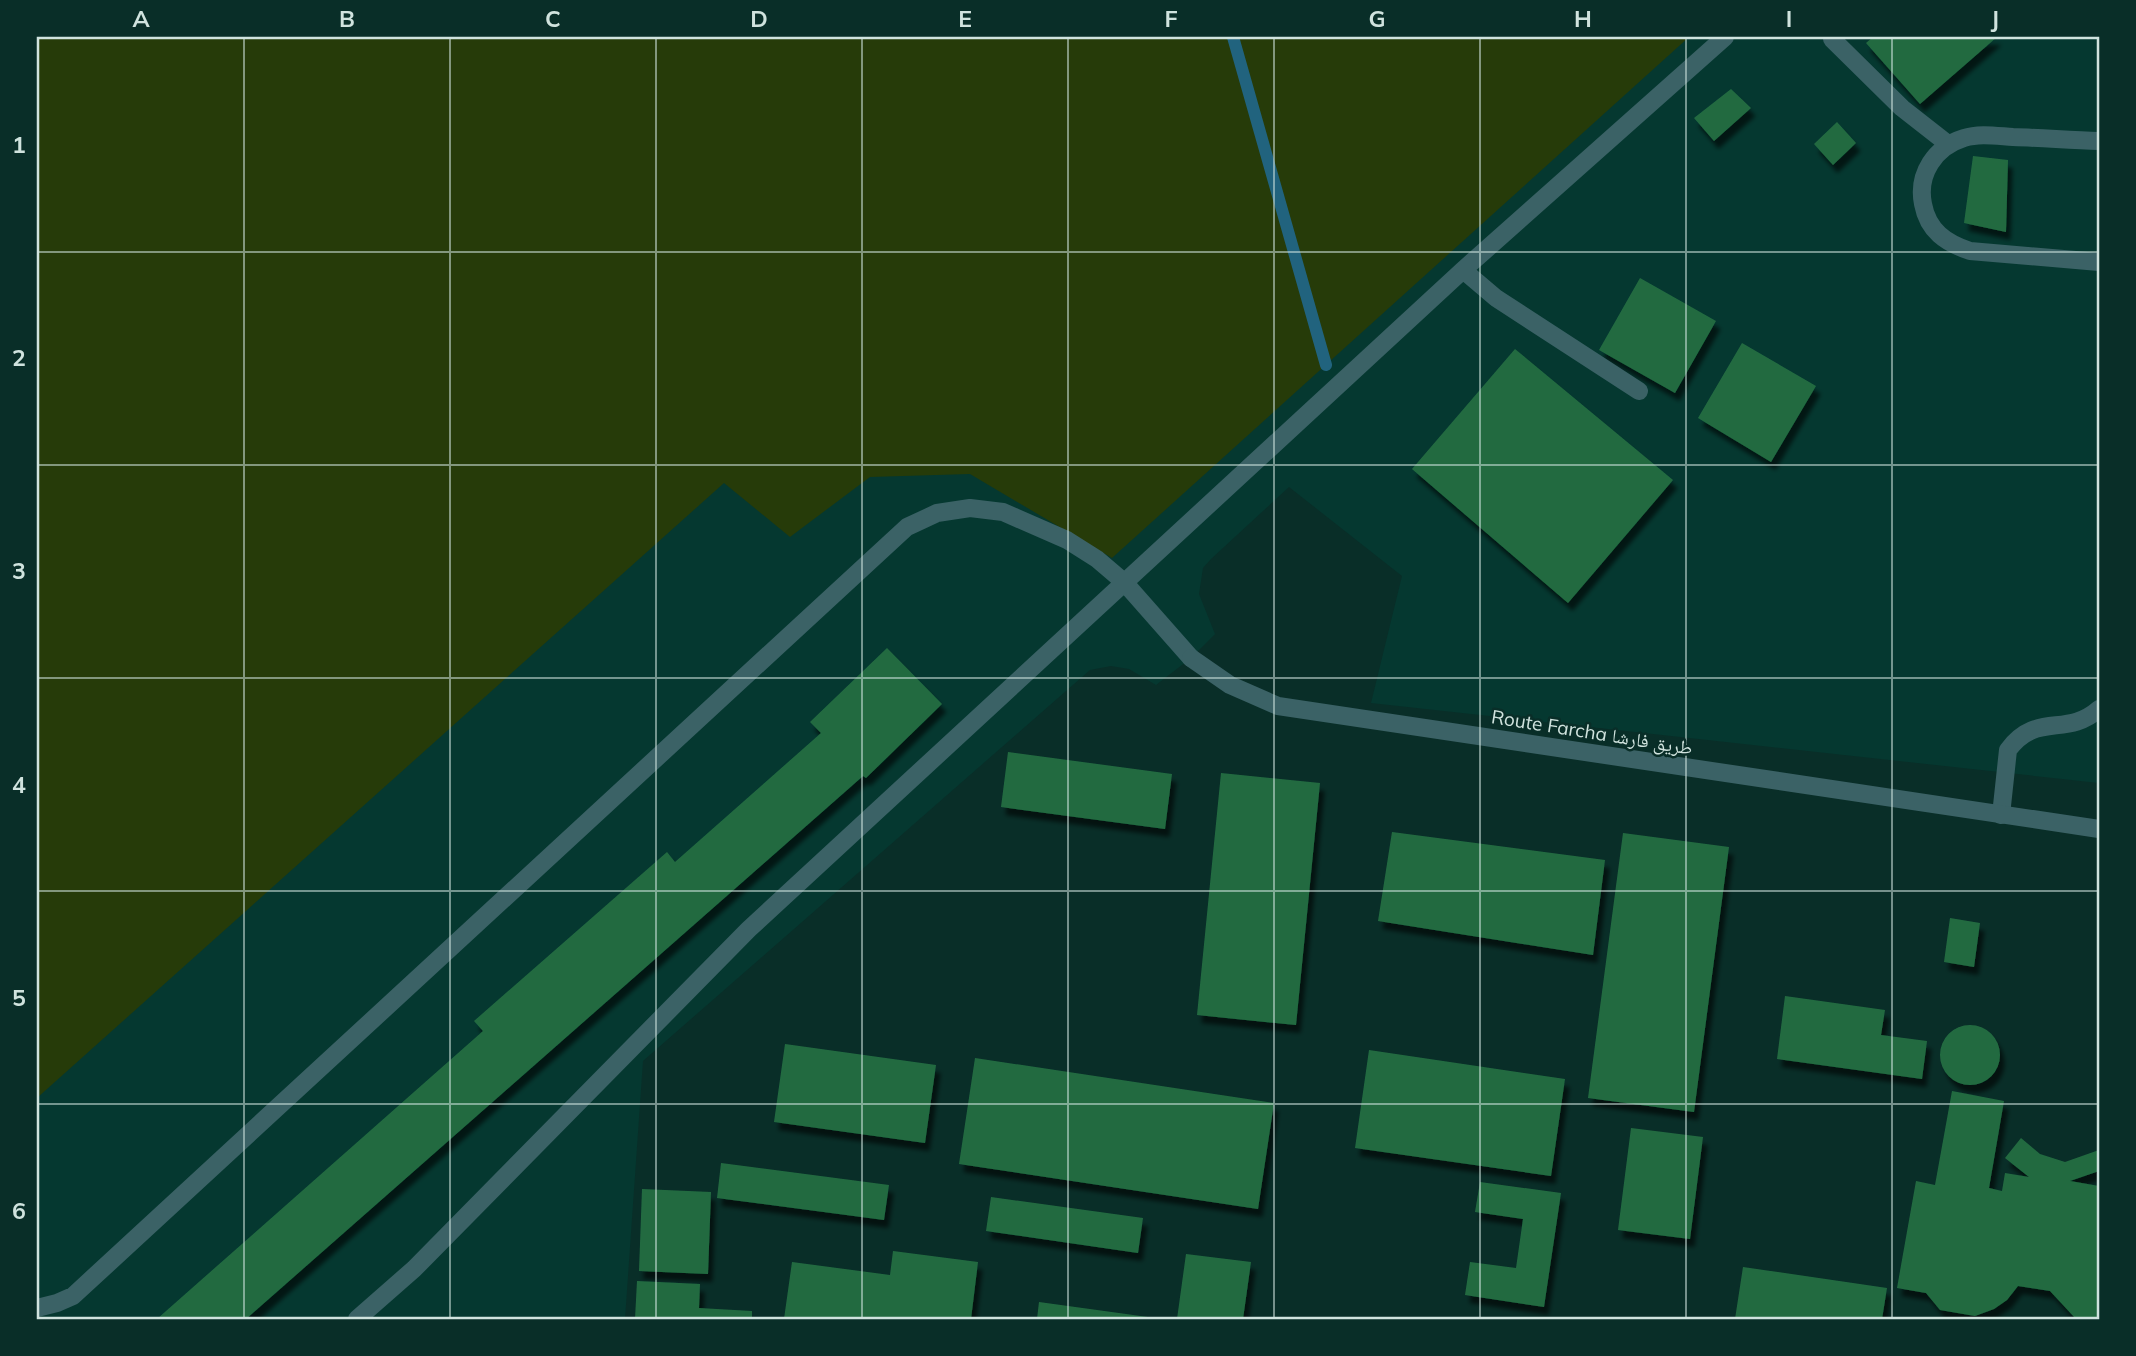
<svg xmlns="http://www.w3.org/2000/svg" width="2136" height="1356" viewBox="0 0 2136 1356" font-family="Mulish,'Noto Naskh Arabic',sans-serif">
<defs>
<filter id="shadow"><feDropShadow dx="4.5" dy="8" stdDeviation="2" flood-color="#0009"/></filter>
</defs>
<rect width="100%" height="100%" fill="#092e28"/>
<path fill="#053830" d="M37,37H2099V783L1371,703L1402,576L1289,487L1211,559L1203,568L1199,594L1215,634L1191,658L1156,685L1129,669L1111,666L1090,670L643,1061L625,1319H37Z"/>
<path fill="#263b09" d="M37,37H1689L1112,558L970,474L870,477L790,537L724,483L37,1098Z"/>
<g fill="none" stroke-linecap="round" stroke-linejoin="round">
<path stroke="#21637e" stroke-width="12" d="M1233,37L1326,365"/>
</g>
<path fill="#226b41" filter="url(#shadow)" d="M1873,37H1997L1920,104L1866,43Z
M1731,89L1751,108L1714,141L1694,118Z
M1837,122L1856,143L1833,165L1814,144Z
M1973,156L2008,160L2006,232L1964,223Z
M1640,278L1716,321L1675,393L1599,350Z
M1742,343L1816,386L1771,462L1698,418Z
M1515,349L1673,480L1568,603L1412,469Z
M887,648L942,704L866,778L863,776L246,1319H157L483,1031L474,1021L667,852L675,862L821,733L810,722Z
M1008,752L1172,774L1165,829L1001,807Z
M1221,773L1320,783L1296,1025L1197,1015Z
M1392,832L1605,860L1593,955L1378,921Z
M1623,833L1729,847L1694,1112L1588,1098Z
M1950,918L1980,923L1974,967L1944,962Z
M1785,996L1885,1010L1881,1035L1927,1041L1922,1079L1777,1059Z
M1940 1055a30 30 0 1 1 60 0a30 30 0 1 1-60 0Z
M785,1044L936,1065L925,1143L774,1122Z
M1369,1050L1565,1079L1551,1176L1355,1148Z
M975,1058L1274,1103L1258,1209L959,1164Z
M1952,1091L2004,1101L1989,1188L2002,1191L2005,1173L2029,1177L2005,1158L2021,1138L2040,1154L2065,1162L2099,1150V1171L2070,1181L2099,1186V1319H2076L2050,1291L2018,1286L2007,1300L1994,1309L1975,1316L1940,1310L1926,1293L1897,1288L1916,1181L1935,1185Z
M1631,1128L1703,1137L1690,1239L1618,1230Z
M721,1163L889,1185L884,1220L717,1198Z
M1480,1182L1561,1193L1544,1307L1465,1295L1470,1262L1516,1268L1523,1219L1475,1212Z
M642,1189L711,1192L708,1274L639,1271Z
M991,1197L1143,1218L1138,1253L986,1231Z
M893,1251L978,1262L971,1319H784L792,1262L890,1275Z
M1186,1254L1251,1262L1243,1319H1177Z
M1743,1267L1887,1288L1882,1319H1735Z
M637,1281L700,1284L699,1308L752,1311V1319H635Z
M1039,1302L1155,1318L1154,1319H1037Z"/>
<g fill="none" stroke-linecap="round" stroke-linejoin="round">
<path stroke="#3b6266" stroke-width="18" d="M1832,39L1902,108L1948,144
M2099,141C2070,140 2042,138 2013,137C1997,136 1979,133 1964,138C1935,147 1917,174 1923,204C1928,231 1946,243 1970,251L2099,262
M1463,270L1496,298L1639,391
M2001,815L2008,750C2037,711 2066,738 2099,709
M37,1308L57,1303L73,1296L907,527L937,513L970,508L1003,512L1067,540L1097,559L1124,582L1191,658
M357,1319L414,1269L749,929L1463,270L1725,37"/>
<path stroke="#3b6266" stroke-width="18" d="M1191,658L1230,685L1278,706L2099,829"/>
</g>
<path fill="none" stroke="#d0e3de" stroke-width="2" stroke-opacity="0.55" d="M244,37V1319M450,37V1319M656,37V1319M862,37V1319M1068,37V1319M1274,37V1319M1480,37V1319M1686,37V1319M1892,37V1319M37,252H2099M37,465H2099M37,678H2099M37,891H2099M37,1104H2099"/>
<g text-anchor="middle" stroke-width="5" stroke-linejoin="round" paint-order="stroke">
<g font-size="19" fill="#d0e3de" stroke="#092e28">
<text transform="translate(1592 732) rotate(9)" y="7">Route Farcha طريق فارشا</text>
</g>
</g>
<rect width="2136" height="1356" fill="none" stroke="#092e28" stroke-width="77"/>
<rect x="38" y="38" width="2060" height="1280" fill="none" stroke="#d0e3de" stroke-width="2.5"/>
<g font-size="23" text-anchor="middle" font-weight="bold" fill="#d0e3de">
<text x="141" y="27">A</text>
<text x="347" y="27">B</text>
<text x="553" y="27">C</text>
<text x="759" y="27">D</text>
<text x="965" y="27">E</text>
<text x="1171" y="27">F</text>
<text x="1377" y="27">G</text>
<text x="1583" y="27">H</text>
<text x="1789" y="27">I</text>
<text x="1995" y="27">J</text>
<text x="19" y="153">1</text>
<text x="19" y="366">2</text>
<text x="19" y="579">3</text>
<text x="19" y="793">4</text>
<text x="19" y="1006">5</text>
<text x="19" y="1219">6</text>
</g>
</svg>
